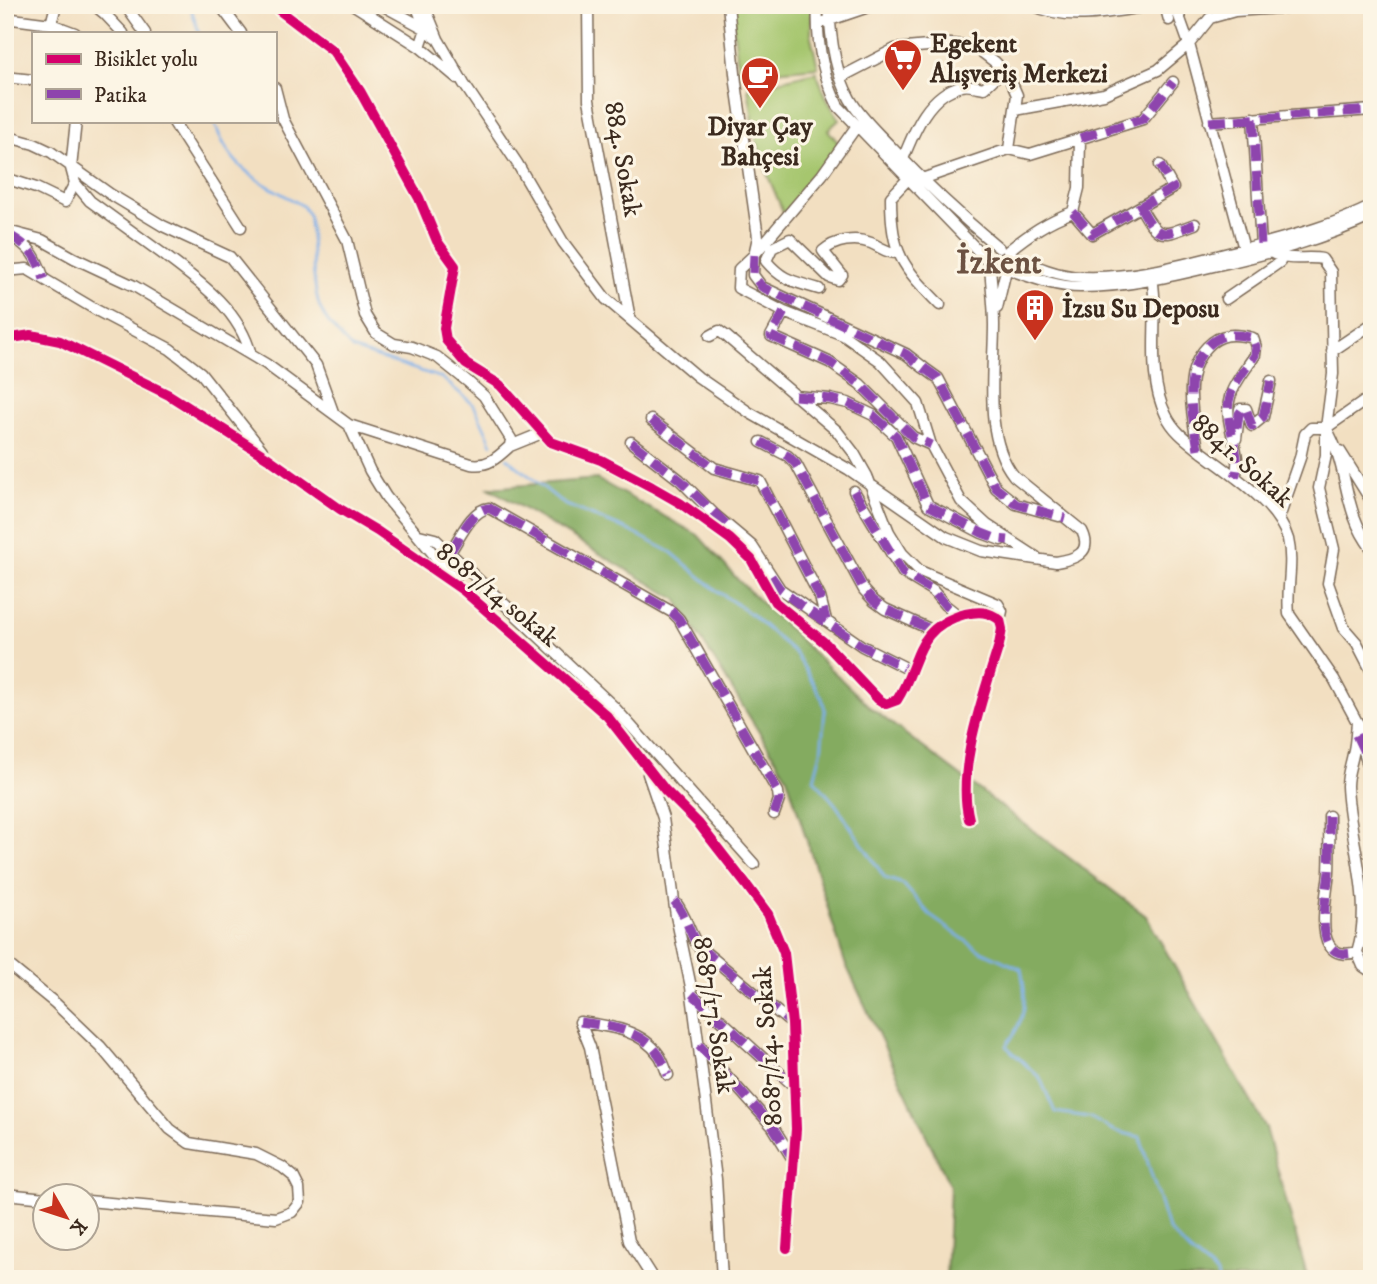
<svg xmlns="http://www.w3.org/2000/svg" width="1377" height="1284" viewBox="0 0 1377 1284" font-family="'IM FELL DW Pica',serif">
<rect width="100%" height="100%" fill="#fcf5e5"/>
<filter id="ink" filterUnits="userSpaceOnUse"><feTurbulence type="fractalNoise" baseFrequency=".0143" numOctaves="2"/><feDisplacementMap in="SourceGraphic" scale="14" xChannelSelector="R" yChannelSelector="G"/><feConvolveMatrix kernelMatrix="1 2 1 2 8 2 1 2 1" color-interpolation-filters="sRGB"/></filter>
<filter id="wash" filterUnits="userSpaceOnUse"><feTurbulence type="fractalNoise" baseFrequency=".00686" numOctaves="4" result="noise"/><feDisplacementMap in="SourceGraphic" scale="28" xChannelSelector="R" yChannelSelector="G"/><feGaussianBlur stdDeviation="1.57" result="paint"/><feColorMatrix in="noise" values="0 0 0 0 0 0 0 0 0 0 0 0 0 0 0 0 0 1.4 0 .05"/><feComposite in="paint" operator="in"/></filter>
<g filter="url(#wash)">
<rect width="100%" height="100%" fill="#f2dfc1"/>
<path fill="#a6c66e" stroke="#707846" stroke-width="2" d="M731,5H812L811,37L818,67L739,74Z
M816,72L827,99L839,120L828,130L840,145L784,214L768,176L756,139L748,88Z"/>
<path fill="#84ab61" stroke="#606a40" stroke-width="2" d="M597,479L698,535L738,580L871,708L1146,916L1266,1128L1308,1279H946L950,1186L845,963L787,777L676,599L489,488Z"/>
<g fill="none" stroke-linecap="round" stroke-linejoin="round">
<path stroke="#7eb0ea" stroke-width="2.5" d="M190,5L199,33
M214,121C231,173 260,180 303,206L309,216C313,243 311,279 319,305C325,322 340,336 352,349L442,378L474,405L492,444
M507,458L564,504L630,531L671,552L716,590L752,615L796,654L822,698L825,710L821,752L814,779L836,805L885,878L903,884L932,917L979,950L1021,969C1028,1003 1026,1018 1006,1046L1040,1078L1055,1112L1089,1117L1115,1131L1140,1137L1168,1229L1190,1252L1217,1274L1218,1279"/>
</g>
</g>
<g filter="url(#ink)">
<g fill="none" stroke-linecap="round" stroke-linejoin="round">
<defs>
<path id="minor" d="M94,5L105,14L123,33
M125,5L145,33
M220,5L241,33
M277,5L279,10L333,51L360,91L419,198L437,241L455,266L444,328L446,340L466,364L500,385L551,442L601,460L652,487L680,503L730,539L751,559L775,602L825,643L878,699L886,704L897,700C921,663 913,628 965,614C979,611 988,611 1000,620L1002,629L999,645C984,694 956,769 969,819
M354,5L420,47L457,78
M382,5L426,29L436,38
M416,5L426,29L420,47
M424,5L438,39L464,84L517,163L563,242L606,299L698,377L750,413L848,469L946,537L981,551L1056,562C1075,559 1093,553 1082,531L1014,476C983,438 994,371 994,325C994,305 991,285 990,265
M588,5L589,100L630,319
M728,5L736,83L758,237L754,255L739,269L738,288L784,312L843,335L880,361L918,403L931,445L961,501L987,525L1036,557
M818,5C816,41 822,74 838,106L989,262
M829,5C830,36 835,72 850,99C860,117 875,130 889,145C923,181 960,216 999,248
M1032,5C1069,23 1116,11 1155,5
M1165,5L1169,20
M1175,5L1189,44L1244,249
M5,18L51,24L75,33
M824,22L874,5
M51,24L56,5
M5,77L33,80
M841,77L895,49L950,44L974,46L995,62L1009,77L1017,95L1009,149
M1015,110L1104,94L1158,70L1189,44L1210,18L1235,11L1324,5
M1253,118L1261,245
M173,121L241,227
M1209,122L1372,110
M856,127L822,175L754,255L753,275L762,287L906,354L924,368L938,378L996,488L1016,504L1059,516
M5,136L34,144L51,152L110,194L163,226L230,257L316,365L333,412
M903,159C914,131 929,93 962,86C968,84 978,87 984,88L1003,70
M5,178L36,188L65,202L75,183L71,168L76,121
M922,179L1009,149L1030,154L1143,119L1173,82
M907,180L891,197C891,254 902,266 940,305
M75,183L90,201C113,218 137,235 160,252C197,280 239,308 251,355
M1141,208C1159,241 1162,236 1195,224
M1073,212L1092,234L1173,188L1160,165
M9,235C31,247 36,256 44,279
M5,236L15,233L42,240L74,258L134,286L266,364L349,425L471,464C488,467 498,457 510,446L511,439L484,396L467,381L437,357L412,347L394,344L376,333L365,315L347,240L283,119L275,88
M1008,251C1029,234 1048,221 1073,212L1079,188L1080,138
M1011,255C1035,266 1056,276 1082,277C1136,279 1189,263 1240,250C1284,238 1331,227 1372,206
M1280,256C1293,261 1308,256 1322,259L1331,272L1333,374L1326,428V455L1319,488L1334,549L1328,583L1344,628L1357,643L1372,672
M1008,269C1031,277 1055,287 1081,287C1128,287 1173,276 1218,265C1271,253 1323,239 1372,216
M5,271L27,269L98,311L170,349L201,373L262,450
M1151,272C1161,318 1144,371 1166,415C1174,432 1188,441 1203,453C1231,474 1278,504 1288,539C1294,564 1286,589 1289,614L1334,679L1357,722L1372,742
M819,289C794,281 784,282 766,261L772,248L790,239L829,277L838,280L842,275L823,251C835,240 856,237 871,243C883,248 884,252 897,253
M1226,299L1280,262V256L1274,254
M997,308L1006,270
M784,312L771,336L829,362L860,384L913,437L931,445
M710,336L719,331L726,336L837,431L854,453L867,476L889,532L902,553L920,571L998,604L1002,611L1000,620
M5,339L31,335L60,341L169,395L268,458L340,509L377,531L464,591L607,716L665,790L699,824L748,887L768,914L784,953L792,1024L796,1129L787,1248
M1332,351L1372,324
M795,396L830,399L848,403L873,415L896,436L928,505L982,533L1001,540
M651,420L714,468L760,481L820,597L826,620
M349,425L370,471L386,497L455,580
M1326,428L1372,396
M1236,439L1240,409H1246L1252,426L1263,417L1271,381
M631,442L680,480L715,515L752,546L780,589L862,646L910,670
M761,442L788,456L796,464L864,590L874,601L885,609L932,630
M510,446L542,433
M1198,449C1193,416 1181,374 1207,347C1220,333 1234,333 1253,338L1256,347L1255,355C1247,368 1234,382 1230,397C1222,423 1244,452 1235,477
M1340,451L1372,502
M854,491L903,573L933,591L945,605L959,616
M1279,518L1300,458L1305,434L1311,428H1326C1350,468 1341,509 1372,549
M419,535L435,539L615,708L754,864
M450,552C460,538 471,510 489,508L672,612L679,619L778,792L779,800L774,814
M1357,722C1356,732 1356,744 1353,754C1351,765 1347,774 1347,786C1349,840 1374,899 1357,952L1363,966L1372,972
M1356,735L1365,754L1372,782
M648,774L663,818L676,916L691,987L716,1179L722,1279
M1329,816C1329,834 1330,853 1329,872C1327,898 1309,965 1357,952
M676,903C686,916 689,932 698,946L792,1024
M5,962L55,1003L100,1046L170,1129L189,1143L256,1154L282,1167L293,1176L299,1188L300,1202L292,1212L276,1218L88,1201
M692,994L794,1086
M580,1022L590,1047L629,1241L653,1279
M580,1022C608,1026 641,1029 659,1055C663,1060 665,1069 668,1075
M699,1045L773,1127L794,1161
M5,1194L46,1198"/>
</defs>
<use href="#minor" stroke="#7b6957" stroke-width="13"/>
<use href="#minor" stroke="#fff" stroke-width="10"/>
<path stroke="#8e44ad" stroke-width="9" stroke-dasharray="18 9" stroke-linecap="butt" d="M1253,118L1261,245
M1209,122L1372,110
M1080,138L1143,119L1173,82
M1141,208C1159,241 1162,236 1195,224
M1073,212L1092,234L1173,188L1160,165
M9,235C31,247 36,256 44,279
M754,255L753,275L762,287L906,354L924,368L938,378L996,488L1016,504L1065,518
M784,312L771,336L829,362L860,384L913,437L931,445
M795,396L830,399L848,403L873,415L896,436L928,505L982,533L998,539L1008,540
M651,420L714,468L760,481L820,597L826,620
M1237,428L1239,414L1243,408L1246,409L1252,426L1263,417L1271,381
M631,442L680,480L731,529
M761,442L788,456L796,464L864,590L874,601L885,609L932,630
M1198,449C1193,416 1181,374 1207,347C1220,333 1234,333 1253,338L1256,347L1255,355C1247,368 1234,382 1230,397C1222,423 1244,452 1235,477
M854,491L903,573L933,591L945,605L959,616
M450,552C460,538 471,510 489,508L672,612L679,619L778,792L779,800L774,814
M771,576L780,589L800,605L862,646L910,670
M1356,735L1365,754L1372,782
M1329,816C1329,834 1330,853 1329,872C1327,898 1309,965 1357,952
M674,901C686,914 688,931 698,946L792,1024
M692,994L794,1086
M580,1022C608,1026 641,1029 659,1055C663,1060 665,1069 668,1075
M699,1045L773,1127L792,1158"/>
<defs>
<path id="cycleway" d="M277,5L279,10L333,51L360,91L419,198L437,241L455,266L444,328L446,340L466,364L500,385L551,442L601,460L652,487L680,503L730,539L751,559L775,602L825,643L878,699L886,704L897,700C921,663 913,628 965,614C979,611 988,611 1000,620L1002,629L999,645C984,694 956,769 969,819
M5,339L31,335L60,341L169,395L268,458L340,509L377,531L464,591L607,716L665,790L699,824L748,887L768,914L784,953L792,1024L796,1129L787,1248"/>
</defs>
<use href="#cycleway" stroke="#fcf5e5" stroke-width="15"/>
<use href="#cycleway" stroke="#d6006c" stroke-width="10"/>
</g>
</g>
<defs>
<symbol id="supermarket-pin" viewBox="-11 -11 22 30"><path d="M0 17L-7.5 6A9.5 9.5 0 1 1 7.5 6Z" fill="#c8321e" stroke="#fcf5e5"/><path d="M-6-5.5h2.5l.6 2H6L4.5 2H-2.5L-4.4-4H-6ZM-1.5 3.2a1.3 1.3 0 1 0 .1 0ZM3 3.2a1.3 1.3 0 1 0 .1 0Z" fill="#fff"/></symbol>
<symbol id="cafe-pin" viewBox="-11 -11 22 30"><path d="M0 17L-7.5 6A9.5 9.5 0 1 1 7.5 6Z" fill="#c8321e" stroke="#fcf5e5"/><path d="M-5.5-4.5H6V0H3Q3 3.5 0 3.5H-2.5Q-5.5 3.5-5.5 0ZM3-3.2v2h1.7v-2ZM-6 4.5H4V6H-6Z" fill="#fff"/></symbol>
<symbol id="building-pin" viewBox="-11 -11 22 30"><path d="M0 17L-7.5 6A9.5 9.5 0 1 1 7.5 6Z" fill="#c8321e" stroke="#fcf5e5"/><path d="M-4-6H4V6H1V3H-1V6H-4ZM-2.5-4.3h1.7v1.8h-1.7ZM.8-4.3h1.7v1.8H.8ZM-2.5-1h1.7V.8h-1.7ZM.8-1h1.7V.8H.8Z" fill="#fff"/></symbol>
</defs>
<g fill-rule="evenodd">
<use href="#supermarket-pin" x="881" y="36" width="44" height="60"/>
<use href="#cafe-pin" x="738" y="54" width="44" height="60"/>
<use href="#building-pin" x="1013" y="286" width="44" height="60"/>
</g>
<g text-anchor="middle" stroke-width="6" stroke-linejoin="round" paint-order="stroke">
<g font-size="26" font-weight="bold" fill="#3b2a1e" stroke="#fcf5e5" text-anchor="start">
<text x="930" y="52">Egekent<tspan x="930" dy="30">Alışveriş Merkezi</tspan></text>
<text x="760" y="135" text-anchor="middle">Diyar Çay<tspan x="760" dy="30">Bahçesi</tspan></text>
<text x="1062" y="317">İzsu Su Deposu</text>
</g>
<g font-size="26" fill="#3b2a1e" stroke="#fcf5e5">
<text transform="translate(624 159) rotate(80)" y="9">884. Sokak</text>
<text transform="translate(1243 460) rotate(42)" y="9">8841. Sokak</text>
<text transform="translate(498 594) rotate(39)" y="9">8087/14 sokak</text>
<text transform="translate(715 1015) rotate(81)" y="9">8087/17. Sokak</text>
<text transform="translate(767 1046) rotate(-94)" y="9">8087/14. Sokak</text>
</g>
<g font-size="33" font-weight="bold" fill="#6c5242" stroke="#fcf5e5">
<text x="999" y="273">İzkent</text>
</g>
</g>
<rect width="1377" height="1284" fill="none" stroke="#fcf5e5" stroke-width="28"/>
<rect x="32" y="32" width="245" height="91" fill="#fcf5e5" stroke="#afa495" stroke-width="2"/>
<rect x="46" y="54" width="35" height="10" fill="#d6006c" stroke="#afa495" stroke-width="2"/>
<text x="94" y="66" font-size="21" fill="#3b2a1e">Bisiklet yolu</text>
<rect x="46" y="89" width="35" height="10" fill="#8e44ad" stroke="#afa495" stroke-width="2"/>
<text x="94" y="102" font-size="21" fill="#3b2a1e">Patika</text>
<g transform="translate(66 1217) rotate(129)"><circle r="33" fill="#fcf5e5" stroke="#afa495" stroke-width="2"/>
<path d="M0-5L12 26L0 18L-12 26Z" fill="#c8321e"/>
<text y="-10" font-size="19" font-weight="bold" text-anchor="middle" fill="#3b2a1e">K</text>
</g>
</svg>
